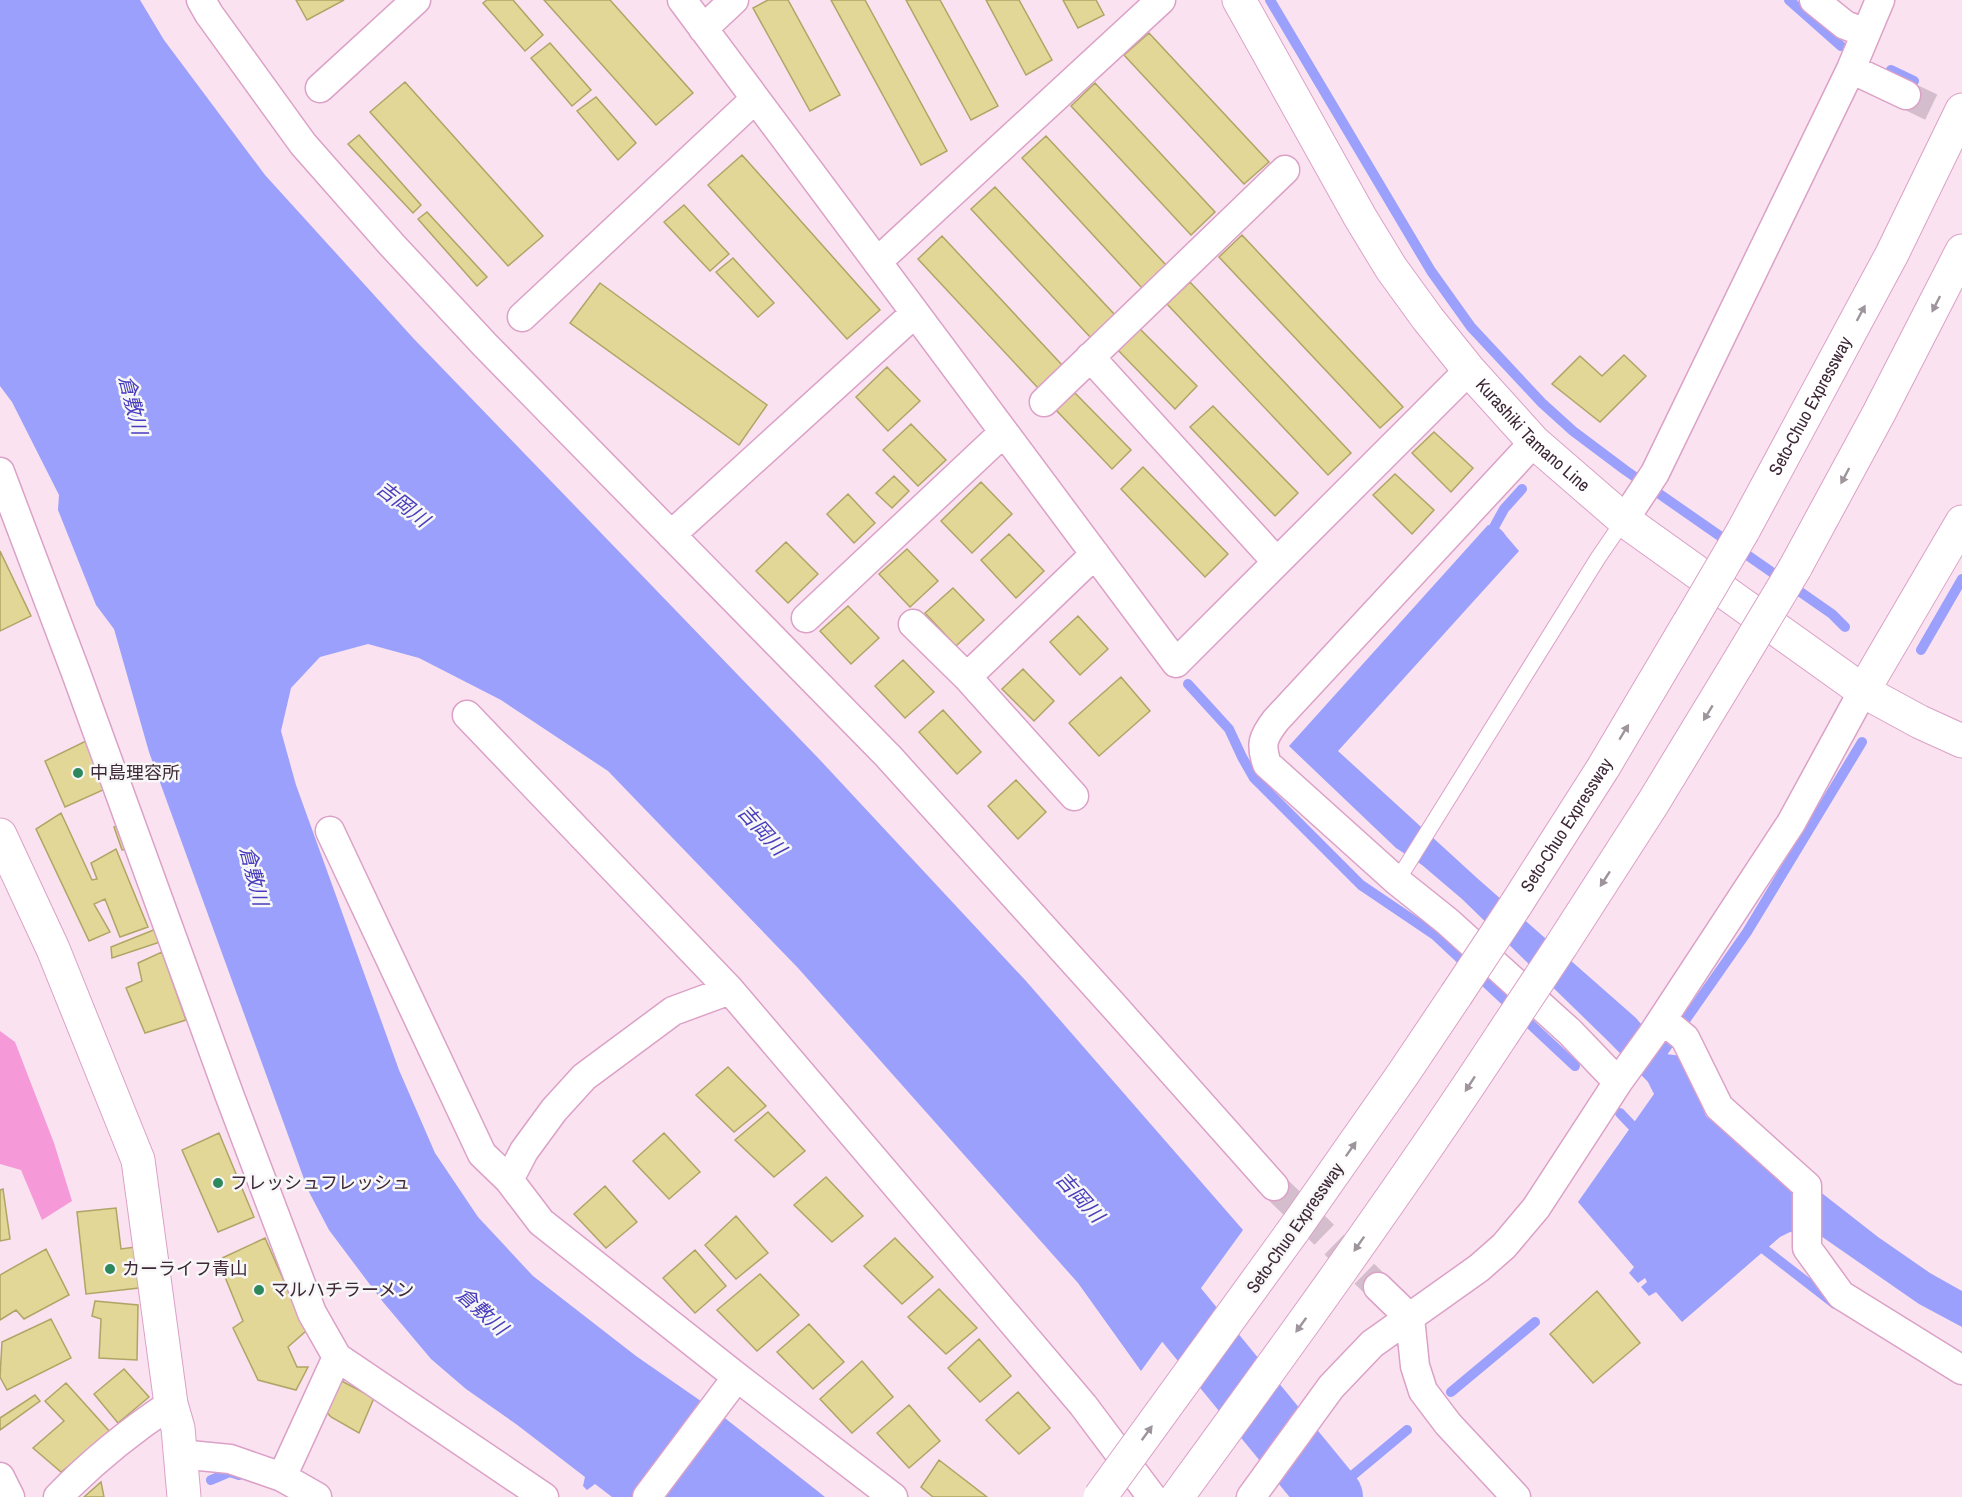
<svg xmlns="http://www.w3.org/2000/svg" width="1962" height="1497" viewBox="0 0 1962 1497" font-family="'Archivo Narrow','Noto Sans JP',sans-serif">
<rect width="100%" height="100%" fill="#fae2f1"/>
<path fill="#f599d8" d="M0,1031L15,1042L54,1143L72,1201L42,1220L21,1170L0,1164Z"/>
<path fill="#9aa0fb" d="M0,0H140L164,40L265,175L414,339L820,760L1026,981L1243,1230L1141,1371L1078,1283L798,968L608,771L501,700L419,658L368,644L320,657L291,688L281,731L296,785L399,1070L435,1153L478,1217L533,1276L636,1356L721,1415L825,1497H612L595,1484L587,1490L583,1486L585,1477L516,1424L466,1389L431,1359L383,1302L329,1230L308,1190L149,752L114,629L96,605L58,510L59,495L12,402L0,386Z
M1488,525L1501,530L1519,551L1338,751L1477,878L1636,1018L1666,1054L1682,1056L1706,1116L1796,1192L1823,1194L1878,1237L1930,1273L1962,1291V1327L1919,1304L1818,1234L1790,1232L1780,1237L1682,1322L1656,1292L1649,1296L1641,1287L1647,1282L1645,1278L1638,1283L1629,1273L1634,1267L1578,1202L1654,1094L1648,1082L1610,1043L1462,899L1422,865L1396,848L1289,746Z"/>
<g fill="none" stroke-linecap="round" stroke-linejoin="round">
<path stroke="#9aa0fb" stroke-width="10" d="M1270,0L1431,271L1471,327L1542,403L1573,431L1625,470L1832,614L1845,627
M1789,0L1841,46
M1891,70L1914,81
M1500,536L1493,529L1504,509L1522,489
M1921,650L1962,579
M1188,684L1229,729L1242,757L1254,778L1361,885L1435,935L1575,1066
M1656,1062L1747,932L1862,742
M1620,1113L1639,1133
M1755,1242L1835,1304
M1451,1392L1535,1322
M211,1480L230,1472L239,1475
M1329,1495L1407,1430"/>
<path stroke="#9aa0fb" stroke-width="64" d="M1125,1248L1152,1279L1331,1497"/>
</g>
<path fill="#e2d796" stroke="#b0a566" stroke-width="1.5" d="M296,0H344L307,20Z
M487,0H513L543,35L525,51L483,3Z
M544,0H610L693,93L656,125Z
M768,0H788L840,95L810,111L753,8Z
M831,0H865L947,151L921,165Z
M906,0H940L998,106L971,120Z
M986,0H1019L1052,60L1026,75Z
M1063,0H1096L1104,15L1078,28Z
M1149,33L1269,162L1244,184L1124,55Z
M550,43L591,90L572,106L531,58Z
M405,82L543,236L508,266L370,112Z
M1095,83L1215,212L1191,235L1071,106Z
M596,97L636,143L618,160L577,111Z
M359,135L421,205L413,213L348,144Z
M1046,136L1166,265L1142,288L1022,158Z
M742,155L880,310L847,339L708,185Z
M995,187L1116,316L1091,338L971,209Z
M684,205L729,254L710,271L664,222Z
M427,212L487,277L477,286L418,219Z
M1242,235L1403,407L1380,428L1219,257Z
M942,236L1062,365L1038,388L918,259Z
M733,258L774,303L758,317L716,272Z
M1190,282L1351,453L1328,475L1167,304Z
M600,283L767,405L739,445L570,323Z
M1137,326L1197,386L1175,409L1115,347Z
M1624,355L1646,376L1600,422L1552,384L1580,356L1602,376Z
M887,367L920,401L888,431L856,397Z
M1075,393L1131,450L1112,469L1056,410Z
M1213,406L1298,493L1275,516L1190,427Z
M911,424L946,460L918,486L883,450Z
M1434,432L1473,468L1451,492L1412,453Z
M1143,467L1228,554L1205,577L1121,489Z
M1395,474L1434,510L1412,534L1373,495Z
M894,476L909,491L892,508L876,493Z
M981,482L1012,514L972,553L941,521Z
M848,494L875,523L854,543L827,514Z
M1009,534L1044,571L1016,598L981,560Z
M786,542L818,574L788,603L756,571Z
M907,549L938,581L910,607L879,574Z
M0,551L31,616L0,631Z
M953,588L984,620L956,646L925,613Z
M848,606L879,638L851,664L820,631Z
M1078,616L1108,649L1080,675L1050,642Z
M903,660L934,692L905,718L875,686Z
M1023,669L1054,701L1034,721L1002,689Z
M1121,677L1150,711L1099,756L1069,723Z
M943,710L981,752L957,774L919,732Z
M90,739L112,786L65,807L45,761Z
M1016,780L1046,812L1018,839L988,806Z
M61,813L92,880L97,879L91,863L116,849L148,927L120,937L105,899L94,904L110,932L89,941L36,829Z
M127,823L136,848L122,850L114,827Z
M156,929L160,942L112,958L111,947Z
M162,952L186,1020L145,1033L126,988L142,981L138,963Z
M728,1067L766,1106L734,1132L696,1095Z
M768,1112L805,1151L774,1177L735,1140Z
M219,1133L254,1217L218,1232L182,1150Z
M664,1133L700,1172L669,1199L633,1161Z
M826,1177L863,1216L832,1242L794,1205Z
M605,1186L637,1222L606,1248L574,1214Z
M3,1189L10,1239L0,1241V1190Z
M116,1208L121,1249L135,1247L139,1288L86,1294L77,1212Z
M736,1216L768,1253L736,1279L705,1245Z
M265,1238L306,1331L288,1347L297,1367H308L296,1390L258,1380L233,1328L243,1321L218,1260Z
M895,1238L933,1277L902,1304L864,1266Z
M46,1249L69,1295L24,1319L16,1310L0,1320V1275Z
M695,1250L726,1286L695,1313L663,1278Z
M760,1274L799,1315L757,1351L717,1310Z
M939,1289L977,1328L946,1354L908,1317Z
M1597,1291L1640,1343L1593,1383L1550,1334Z
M95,1301L138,1305L137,1360L99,1358L101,1319L92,1316Z
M51,1319L71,1358L7,1390L0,1377L2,1342Z
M809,1324L844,1362L813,1389L777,1352Z
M979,1339L1011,1376L980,1402L948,1368Z
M862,1361L893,1397L852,1433L820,1399Z
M124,1369L149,1397L118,1423L94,1394Z
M334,1377L374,1398L359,1433L331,1417L319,1404Z
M66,1383L111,1433L61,1472L33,1448L64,1421L45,1401Z
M1018,1392L1050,1428L1019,1454L986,1420Z
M35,1395L40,1401L0,1430V1418Z
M909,1405L940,1441L909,1468L877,1433Z
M939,1460L987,1497H933L921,1487Z
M101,1482L104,1497H84Z"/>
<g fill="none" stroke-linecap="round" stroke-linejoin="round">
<path stroke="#d4bdcc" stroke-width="28" stroke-dasharray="28 14" stroke-linecap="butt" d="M1906,95L1962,122
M1274,1186L1378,1287"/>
<defs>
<path id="service" d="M1397,881L1598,558L1624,520"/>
<path id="minor" d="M201,0L209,14L303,144L392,245L485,345L888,756L1112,1004L1274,1186
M682,0L1176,663L1469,370
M1814,0L1845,25L1866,33
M703,29L734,0
M1851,69L1906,95
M320,88L416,0
M877,262L1161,0
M522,317L755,99
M1090,357L1276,561
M1044,402L1285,170
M1534,442L1276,720C1263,737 1260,744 1267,764L1397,881L1447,921L1570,1032L1618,1082
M0,472L76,673L229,1094L312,1313L337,1357L544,1497
M1624,520L1655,473L1851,69L1880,0
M671,535L915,313
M806,618L1004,432
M913,624L967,677L1074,796
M967,677L1095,554
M467,715L730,990L1083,1405L1152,1497
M330,831L482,1154L509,1180L541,1222L737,1377L893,1497
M1663,1020L1685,1038L1719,1107L1807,1186V1248L1841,1295L1962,1370
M509,1180L524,1151L554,1110L584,1077L673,1011L730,990
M1378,1287L1410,1318L1415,1366L1423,1391L1448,1424L1516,1497
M179,1454L230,1459L282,1477L317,1497
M0,1477L10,1497
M282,1477L337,1357
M58,1497C92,1462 130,1431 171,1404
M647,1497L737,1377
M1251,1497L1331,1387L1372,1344L1479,1268L1504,1246L1536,1208L1618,1082L1652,1035L1791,823L1863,691"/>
<path id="tertiary" d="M1863,691L1962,522
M0,835L53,949L138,1160L171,1404L178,1428L184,1497"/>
<g id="primary">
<path id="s1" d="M1239,0L1360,217L1391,268L1428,319L1469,370L1534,442L1624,520L1863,691L1920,722L1962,741"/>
</g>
<g id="motorway">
<path id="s2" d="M1743,531L1892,254L1962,110"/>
<path d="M1795,568L1879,413L1962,251"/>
<path id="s3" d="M1515,906L1603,768L1689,623"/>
<path d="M1561,946L1653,803L1738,663"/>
<path d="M1293,1231L1403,1074L1456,995"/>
<path d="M1177,1497C1288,1345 1399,1192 1502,1035"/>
</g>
</defs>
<use href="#service" stroke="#dba1c7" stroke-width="17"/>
<use href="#minor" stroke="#dba1c7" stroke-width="31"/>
<use href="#tertiary" stroke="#dba1c7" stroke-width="35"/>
<use href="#primary" stroke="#dba1c7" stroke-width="35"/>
<use href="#motorway" stroke="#dba1c7" stroke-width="35"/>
<use href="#service" stroke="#fff" stroke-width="15"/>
<use href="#minor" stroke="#fff" stroke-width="28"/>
<use href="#tertiary" stroke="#fff" stroke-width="33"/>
<use href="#primary" stroke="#fff" stroke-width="33"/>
<use href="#motorway" stroke="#fff" stroke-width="33"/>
<defs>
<path id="motorway-bridge" d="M1689,623L1743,531
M1738,663L1795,568
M1456,995L1515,906
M1502,1035L1561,946
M1100,1497L1293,1231"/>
</defs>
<use href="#motorway-bridge" stroke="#dba1c7" stroke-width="35" stroke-linecap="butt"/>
<use href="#motorway-bridge" stroke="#fff" stroke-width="33"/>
</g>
<defs><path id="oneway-solid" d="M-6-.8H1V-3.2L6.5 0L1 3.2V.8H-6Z" transform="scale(1.5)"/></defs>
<g fill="#9e949b">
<use href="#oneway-solid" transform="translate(1936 304) rotate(117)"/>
<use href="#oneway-solid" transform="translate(1861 313) rotate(-62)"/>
<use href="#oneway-solid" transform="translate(1845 476) rotate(118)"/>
<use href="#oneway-solid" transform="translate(1708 713) rotate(121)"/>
<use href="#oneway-solid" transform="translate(1624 732) rotate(-59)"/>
<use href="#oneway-solid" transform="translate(1605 879) rotate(123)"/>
<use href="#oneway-solid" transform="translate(1470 1084) rotate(123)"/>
<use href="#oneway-solid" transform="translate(1351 1149) rotate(-55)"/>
<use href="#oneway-solid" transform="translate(1359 1244) rotate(125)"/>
<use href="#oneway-solid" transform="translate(1301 1325) rotate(126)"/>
<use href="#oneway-solid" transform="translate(1147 1433) rotate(-54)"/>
</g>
<g fill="#2d885e" stroke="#f7f7f7" stroke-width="2">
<circle cx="78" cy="773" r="6"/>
<circle cx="218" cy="1183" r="6"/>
<circle cx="110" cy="1269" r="6"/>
<circle cx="259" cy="1290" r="6"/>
</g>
<g text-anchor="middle" stroke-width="5" stroke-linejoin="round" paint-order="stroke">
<g font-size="18" fill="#3e2837" stroke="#f7f7f7">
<text dy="6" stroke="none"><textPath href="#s2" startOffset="142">Seto-Chuo Expressway</textPath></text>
<text dy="6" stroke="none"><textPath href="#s1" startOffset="528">Kurashiki Tamano Line</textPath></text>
<text dy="6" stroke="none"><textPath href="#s3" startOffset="96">Seto-Chuo Expressway</textPath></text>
<text transform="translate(1295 1228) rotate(-55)" y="6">Seto-Chuo Expressway</text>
</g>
<g font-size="18" fill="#3e2837" stroke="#f7f7f7" text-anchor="start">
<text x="90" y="779">中島理容所</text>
<text x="230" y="1189">フレッシュフレッシュ</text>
<text x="122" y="1275">カーライフ青山</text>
<text x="271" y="1296">マルハチラーメン</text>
</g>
<g font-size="20" font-style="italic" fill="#483cbd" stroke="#f7f7f7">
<text transform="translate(133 405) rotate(76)" y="7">倉敷川</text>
<text transform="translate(403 504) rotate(38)" y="7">吉岡川</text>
<text transform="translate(762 830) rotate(48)" y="7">吉岡川</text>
<text transform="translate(254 876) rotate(76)" y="7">倉敷川</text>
<text transform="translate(1080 1197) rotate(48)" y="7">吉岡川</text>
<text transform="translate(482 1311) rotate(42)" y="7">倉敷川</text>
</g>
</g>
</svg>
